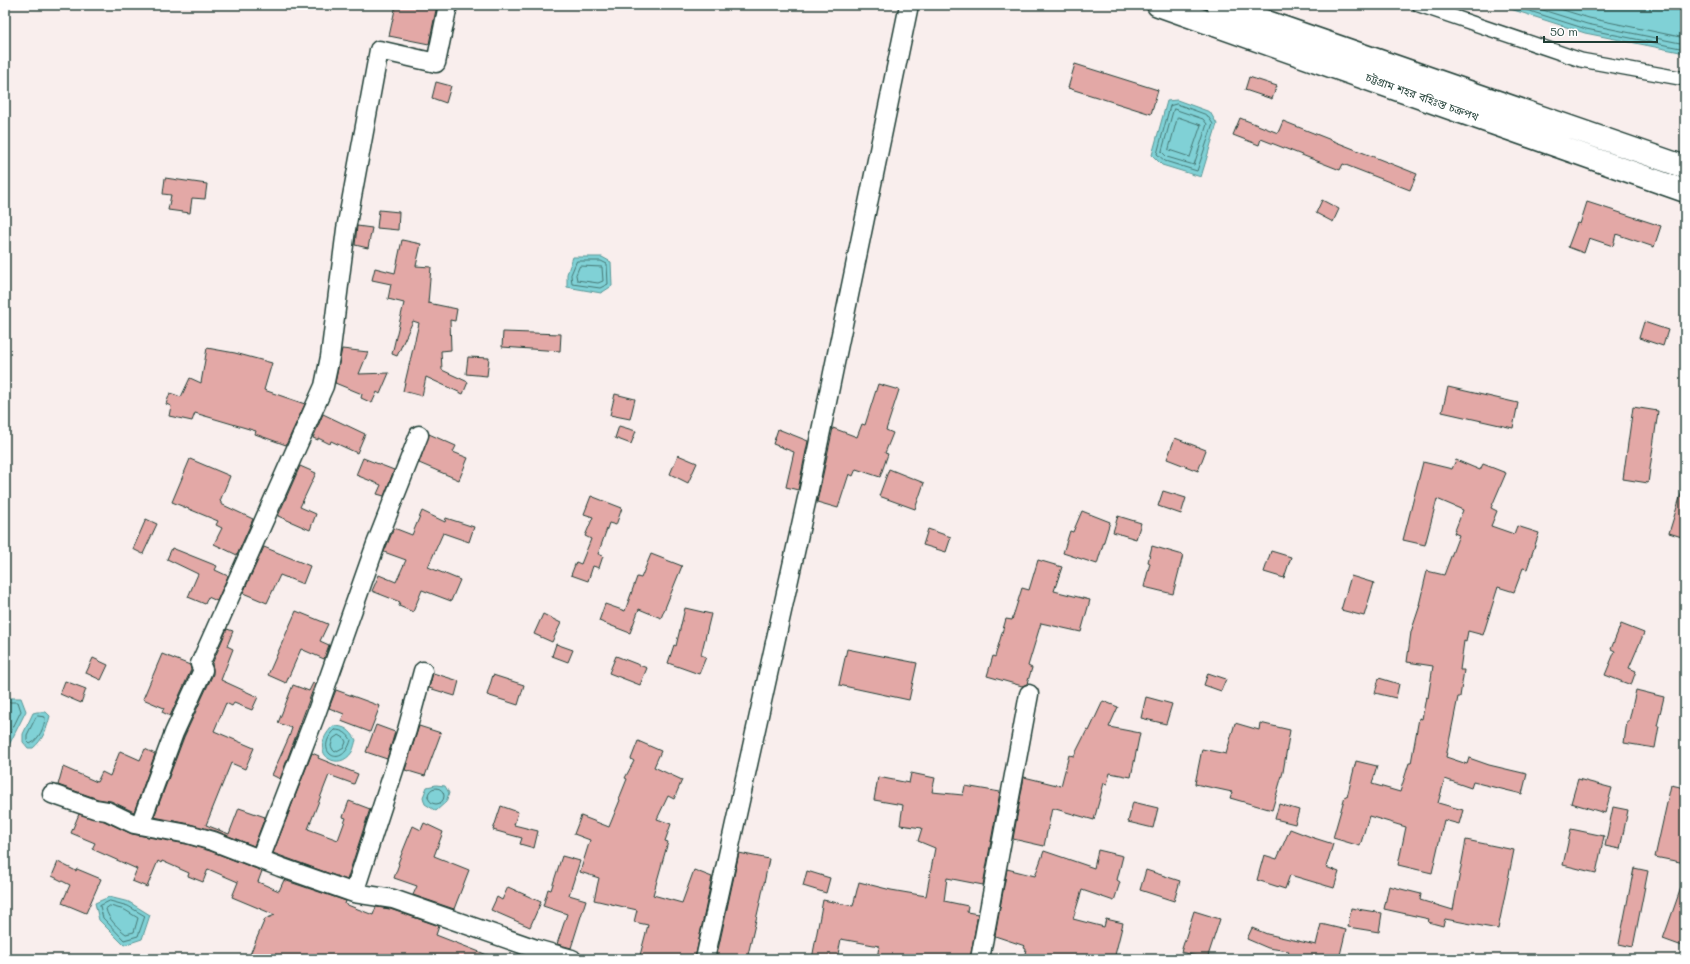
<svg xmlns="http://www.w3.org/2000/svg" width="1690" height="964" viewBox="0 0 1690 964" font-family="Mali,'Noto Sans Bengali',sans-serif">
<rect width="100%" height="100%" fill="#f9eeed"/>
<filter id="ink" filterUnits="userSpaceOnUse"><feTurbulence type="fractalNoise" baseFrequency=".025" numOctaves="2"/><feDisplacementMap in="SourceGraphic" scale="8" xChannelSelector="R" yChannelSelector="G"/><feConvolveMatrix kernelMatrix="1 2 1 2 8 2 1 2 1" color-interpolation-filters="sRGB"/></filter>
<g filter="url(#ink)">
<path fill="#80d1d6" stroke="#599695" d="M1498,5H1685V53L1585,33Z
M1177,100L1210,112L1217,124L1201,177L1162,165L1152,155L1167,101Z
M573,257H602L611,262L612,286L601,293L567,287V274Z
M5,698H21L26,711L5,753Z
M37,712H46L50,716C47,728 43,740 33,748H28L23,742V734L33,713Z
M333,726C345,726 350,730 356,740C355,743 354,748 352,752C338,774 306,753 333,726Z
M436,785L445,786L449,793L446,802L436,811L425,804L423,797L427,787Z
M109,897L129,902L150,915L142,939L124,945L99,920L95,903Z"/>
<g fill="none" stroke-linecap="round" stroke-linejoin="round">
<path stroke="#467875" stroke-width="1" d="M1511,5L1586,29L1685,49
M1527,5L1587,24L1685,44
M1547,5L1589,18L1685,38
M1177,104L1207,115L1213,124L1197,171L1165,161L1157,154L1170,106Z
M1174,109L1203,119L1207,124L1194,165L1167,157L1162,152Z
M1178,117L1201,125L1190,157L1169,150Z
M577,261H601L607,264L608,284L600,288L572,284L571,275Z
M580,266L602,267L603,281L598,283L577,280L576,275Z
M5,702H18L21,711L5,744
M38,716L45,717C45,726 39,740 30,744L27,741V735L36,717Z
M335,730C343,730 348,734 351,740C342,772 312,751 335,730Z
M339,735L344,738L346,742L344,747L335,752L333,750L331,746L333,739Z
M428 796a8 8 0 1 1 16 0a8 8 0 1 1-16 0Z
M110,901L128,906L145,916L138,936L124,940L103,918L100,906Z
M110,906L125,910L138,918L134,932L126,934C118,928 108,919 106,909Z"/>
</g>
<path fill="#e3a8a6" stroke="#1f3d34" d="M396,5H437L429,44L389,36Z
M1075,64L1158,90L1151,114L1068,88Z
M1249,77L1277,86L1272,99L1245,90Z
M436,82L451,86L446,103L432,98Z
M1240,118L1278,133L1283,121L1417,174L1410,190L1343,164L1340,170L1261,139L1259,145L1233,135Z
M165,178L207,184L205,199L192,198L190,213L168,210L171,195L163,194Z
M1322,200L1339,209L1333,222L1316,213Z
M1587,202L1661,226L1654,247L1616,234L1613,246L1589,238L1584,253L1568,247L1577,223L1580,224Z
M379,210L399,212L398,230L377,228Z
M357,226L372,228L368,248L355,245Z
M402,240L421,244L416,266L431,267L428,303L457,309L455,321L450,320L451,350L441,351L442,370L468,382L463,394L426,377L422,396L403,391L419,323L413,321L397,356L392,354L404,303L388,299L391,284L372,280L375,268L395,273Z
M1644,322L1668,330L1663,346L1639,338Z
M503,332L561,334L560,351L502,347Z
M207,348L235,353L272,363L264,390L305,404L286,445L255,434L256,431L195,413L192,421L169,416L171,406L166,404L170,393L181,397L190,378L201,383Z
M342,349L368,352L359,374L389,373L380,394L377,392L372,403L361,398L362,394L335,383Z
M468,357L489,358L487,376L466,374Z
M878,384L899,390L886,430L893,433L885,453L888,454L880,477L856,469L853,476L849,474L838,508L817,502L833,428L857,437L862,424L865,425Z
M1448,387L1518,403L1513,428L1442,412Z
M615,394L635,399L630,419L610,415Z
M1633,407L1658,411L1648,483L1623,479Z
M323,414L365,434L357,453L331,441L330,444L318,438V440L313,438Z
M619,426L636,431L631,444L615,438Z
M778,429L808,441L798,490L786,487L794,452L773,444Z
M429,434L456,446L453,452L468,458L459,480L419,463Z
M1175,438L1206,450L1198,471L1167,459Z
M678,455L697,463L688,483L670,474Z
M363,458L394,470L384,496L377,494L381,485L356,475Z
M190,459L230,476L220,501L221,502V504L253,519L237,555L214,544L222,528L216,525L218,521L172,502Z
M1456,460L1480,470L1483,464L1506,473L1491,508L1497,511L1491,526L1514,534L1517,526L1539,533L1527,569L1523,568L1514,592L1498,587L1483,635L1468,631L1466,642L1464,641L1460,670H1464L1460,697H1458L1446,757L1467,764L1469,758L1489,765L1527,774L1522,794L1473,782L1471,788L1445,779L1438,803L1463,810L1459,824L1444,820L1432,873L1398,865L1406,827L1369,816L1360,846L1333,838L1345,796L1347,797L1356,761L1377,766L1372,784L1400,792L1409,763H1411L1419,718L1422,719L1426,697L1428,698L1433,666L1407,662L1411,632L1420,605H1419L1427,571L1444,575L1459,535L1454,533L1463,510L1437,499L1425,545L1403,540L1423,462L1452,469Z
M300,466L316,473L300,507L316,514L310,530L278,516Z
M889,469L924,483L915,509L879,496Z
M1163,491L1186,498L1181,514L1158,506Z
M1682,491H1685V538L1669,533Z
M591,496L622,508L616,525L609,523L598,554L603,556L599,568L593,566L588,581L571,575L576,562L581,564L591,539L585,536L593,517L584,514Z
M422,511L445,522L446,518L474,527L469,542L443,533L428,567L460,580L451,601L422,590L413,612L399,606L400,602L372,591L379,575L396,582L406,560L384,552L394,528L412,535Z
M1082,511L1110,522L1097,564L1063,553L1070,531L1073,532Z
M1118,516L1141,523L1136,539L1113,532Z
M146,519L157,524L143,554L133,549Z
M928,529L951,537L946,552L923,545Z
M1152,546L1183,555L1173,594L1144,587L1150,563L1148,562Z
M264,547L310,566L303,584L280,575L267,603L243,593Z
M172,548L217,566L215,570L228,576L217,601L208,597L205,604L188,597L198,574L167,559Z
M1271,551L1291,557L1284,578L1264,572Z
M651,554L682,566L661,618L639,609L630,633L599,621L605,604L625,611L637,577L641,578Z
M1038,560L1062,567L1054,591L1090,600L1081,632L1041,623L1028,666L1032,668L1027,684L1022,686L987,676L993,656L995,657L1006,619L1012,620L1022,588L1029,590Z
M1351,576L1374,583L1364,616L1341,610Z
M685,608L711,614L701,655L706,657L699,674L668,663L674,645L676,646Z
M296,611L328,624L320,641L329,645L324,659L301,649L286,683L268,675Z
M543,614L561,623L552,642L534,634Z
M1621,624L1644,633L1629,668L1636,671L1631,685L1605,675L1615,651L1611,649Z
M227,629L233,631L227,646L233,649L221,680L258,697L252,710L234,703L232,706L226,703L214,731L254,748L245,769L231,763L206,825L229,834L239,808L265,817L254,846L216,831L190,824L154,817L184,737L213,674V670L212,664Z
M556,644L573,650L568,662L552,656Z
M847,649L917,663L909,700L839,685Z
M162,654L190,665L191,670L170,716L162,712L164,708L143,699Z
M616,656L647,668L640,685L609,673Z
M93,658L108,665L101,680L86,673Z
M433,673L459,681L455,696L429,688Z
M1208,673L1226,679L1221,691L1204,685Z
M493,675L524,685L518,705L487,695Z
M1379,678L1399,684L1396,698L1375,693Z
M65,681L86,689L81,703L60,694Z
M313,683L315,684L280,779L272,775L289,737L292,728L278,723L293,685L309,691Z
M336,690L380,706L370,732L341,721L344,714L329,708Z
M1636,690L1664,697L1657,726H1659L1655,748L1624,743L1627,721H1629Z
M1146,697L1172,704L1166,724L1141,718Z
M1103,701L1118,707L1109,727L1140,733L1131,777L1110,773L1107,784L1104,783L1094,820L1052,808L1044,846L1013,839L1024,777L1061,786L1069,755L1074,756L1087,730L1089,731Z
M1235,723L1259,730L1260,723L1290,730L1283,772L1272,810L1230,798L1232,792L1195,784L1202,749L1226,754Z
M376,725L395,732L387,759L366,752Z
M419,726L441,733L425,776L405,770Z
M638,741L661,751L654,767L682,780L674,799L668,796L657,819L671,824L665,841L668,842L653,895L682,903L694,870L712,877L695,959H639L648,925L634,922L637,910L594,900L599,878L580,872L590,840L574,834L581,816L609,827L620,800L619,799L627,779L625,778L634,761L631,759Z
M145,749L155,754L134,812L111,801L98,799L58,785L63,767L97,782L102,772L110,776L120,751L140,760Z
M312,753L319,756L318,758L358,774L354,784L329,775L308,829L338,840L346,818L343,817L349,801L370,809L347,880L273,853Z
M911,773L935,778L932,792L963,795L965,786L1000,792L983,885L947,878L944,901L968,906L967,912L978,914L970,959H877L879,946L841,939L837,959H812L823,900L853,906L859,882L891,890L926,896L935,848L918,841L922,828L900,825L903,805L874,800L878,777L909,783Z
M1578,779L1612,788L1605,813L1571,803Z
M1671,785L1685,788V863L1655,857Z
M1133,802L1158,808L1153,828L1128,822Z
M1279,804L1299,810L1295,824L1275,819Z
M501,806L518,812L514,825L538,831L534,848L520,844L522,838L493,830Z
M1613,807L1628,810L1620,849L1605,846Z
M79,814L104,821L132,834L186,844L210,851L262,871L258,882L279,891L284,880L346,901L345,904L373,915L376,907L390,909L439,926L436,935L495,958V959H248L265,919L275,915L232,897L238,882L208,869L203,882L188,876L189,873L162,861L161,863L158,861L147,887L132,881L137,869L92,849L95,843L71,833Z
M424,823L443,832L434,856L469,870L454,909L413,895L417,886L394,878L399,864L398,863L413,826L421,830Z
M1290,829L1311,837L1333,844L1326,867L1339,872L1334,888L1290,875L1285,889L1257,880L1264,855L1277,859Z
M1571,829L1604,836L1596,873L1563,865Z
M1466,840L1514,850L1498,929L1445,919L1443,926L1428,922L1429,919L1384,909L1389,886L1421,894L1420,900L1453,910Z
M1098,850L1123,856L1117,880L1120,882L1114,901L1082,890L1073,919L1104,927L1106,919L1123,923L1114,959H1024L1026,949L1024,948L1025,946L995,936L1007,869L1035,876L1044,851L1094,868Z
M739,853L769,859L761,898L747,959H716Z
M562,856L580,861L569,895L586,900L571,948L557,944L567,914L543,906L548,889L551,890Z
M58,862L76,871L77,869L101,879L86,913L62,903L70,885L52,876Z
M1634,868L1648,871L1633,947L1619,944Z
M1146,870L1180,881L1174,901L1140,890Z
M807,871L830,878L826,893L803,886Z
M1683,882L1685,883V947L1663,939Z
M508,887L541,902L530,927L491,910L497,897L502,900Z
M1351,908L1382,913L1379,932L1348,927Z
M1194,911L1220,919L1207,959L1181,952Z
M1321,924L1346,930L1339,959H1287L1289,951L1268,948L1247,939L1252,928L1267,934L1316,945Z"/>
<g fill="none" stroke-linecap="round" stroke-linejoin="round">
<defs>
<path id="pedestrian" d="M1419,5L1581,60L1685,79"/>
<path id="minor" d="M52,794L95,809L107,811L134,824L188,834L213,841L280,867L354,893L393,899L536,949L572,959
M140,825L174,733L203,670L200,664L324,386L330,357L346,229L379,50L436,63L448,5
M260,859L316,714L376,544L419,435
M354,893L407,730L423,671
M705,959L809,489L909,5
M980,959L1029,694"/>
<path id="primary" d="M1158,5L1685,191
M1218,5L1685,167"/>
</defs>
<use href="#pedestrian" stroke="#1f3d34" stroke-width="16"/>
<use href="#minor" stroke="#1f3d34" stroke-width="21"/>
<use href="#primary" stroke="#1f3d34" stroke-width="25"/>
<use href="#pedestrian" stroke="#fff" stroke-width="13"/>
<use href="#minor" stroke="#fff" stroke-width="18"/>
<use href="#primary" stroke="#fff" stroke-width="22"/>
</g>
</g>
<g text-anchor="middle" stroke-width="3.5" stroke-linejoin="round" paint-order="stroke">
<g font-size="11" fill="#1f3d34" stroke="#fff">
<text transform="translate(1422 97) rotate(20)" y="4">চট্টগ্রাম শহর বহিঃস্ত চক্রপথ</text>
</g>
</g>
<rect width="1690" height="964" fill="none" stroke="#fff" stroke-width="20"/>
<rect x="10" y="10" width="1670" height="944" fill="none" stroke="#1f3d34" stroke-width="1.5" filter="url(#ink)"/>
<path d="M1544 36v6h113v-6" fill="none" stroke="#1f3d34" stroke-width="2"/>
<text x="1550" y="36" font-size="12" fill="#1f3d34" stroke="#ffffff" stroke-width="3" paint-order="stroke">50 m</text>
</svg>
